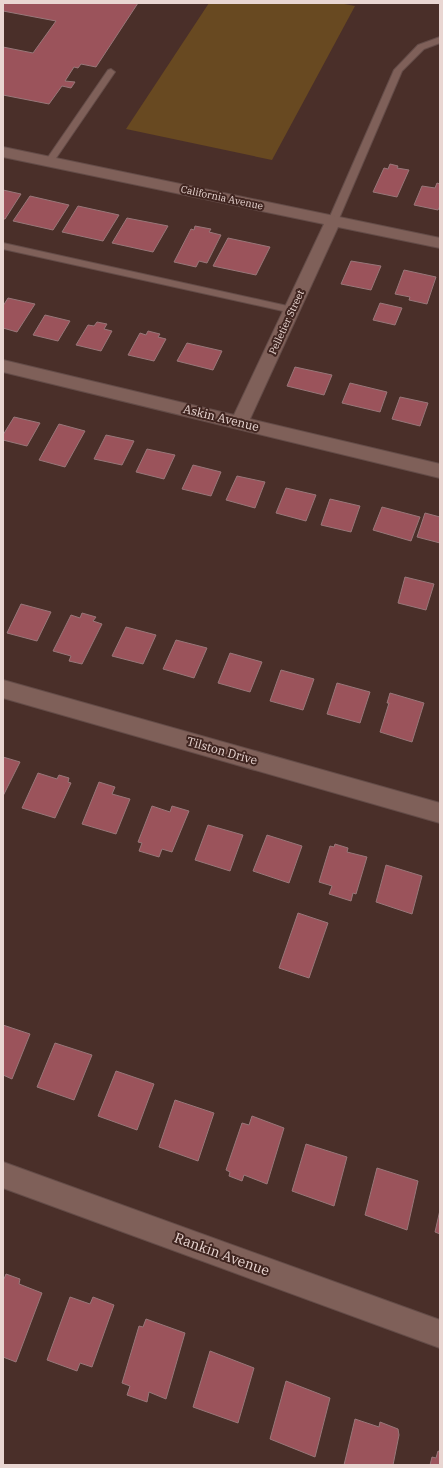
<svg xmlns="http://www.w3.org/2000/svg" width="443" height="1468" viewBox="0 0 443 1468" font-family="'IBM Plex Serif',serif">
<rect width="100%" height="100%" fill="#4a2f29"/>
<path fill="#684921" d="M209,3H339L355,6L272,160L126,129Z"/>
<path fill="#9b535b" stroke="#987779" d="M3,3H138L96,67L81,64L78,68L74,67L65,81L75,82L71,88L62,86L49,104L3,95V47L33,53L56,21L3,11Z
M390,164L398,166L397,168L409,170L397,197L373,192L384,168L388,169Z
M437,183L440,184V206L438,210L414,205L422,186L435,188Z
M3,190L21,194L5,219H3Z
M30,196L69,205L53,230L13,221Z
M78,206L119,215L103,241L62,232Z
M127,218L168,226L153,252L112,243Z
M195,226L211,229L209,232L221,235L207,263L199,261L196,267L174,262L191,229L194,230Z
M228,238L270,247L256,275L213,266Z
M351,261L381,266L371,290L341,284Z
M404,270L436,277L427,304L409,300L410,297L395,294Z
M8,298L35,304L17,332L3,328V306Z
M380,303L402,308L395,325L373,320Z
M45,315L70,321L58,341L33,335Z
M97,322L107,324L104,329L112,331L101,351L76,345L88,325L94,326Z
M148,331L160,334L158,337L166,339L154,361L128,355L140,333L146,335Z
M187,343L222,351L213,370L177,361Z
M295,367L332,375L324,395L287,386Z
M350,383L387,392L380,412L342,403Z
M400,397L428,403L420,426L392,419Z
M14,417L40,423L27,446L3,440V435Z
M59,424L85,431L65,467L39,460Z
M106,435L134,441L122,465L94,459Z
M147,449L175,455L164,479L136,472Z
M193,465L221,472L211,496L182,489Z
M237,476L265,482L255,508L226,500Z
M286,488L316,495L306,521L276,513Z
M330,499L360,506L351,532L321,525Z
M382,507L420,517L411,541L373,530Z
M425,513L440,517V543L417,537Z
M405,577L434,584L426,610L398,603Z
M21,604L51,612L37,641L7,633Z
M82,613L96,617L93,621L102,624L82,664L69,661L71,656L53,651L71,615L80,618Z
M126,627L156,635L143,664L112,656Z
M176,640L207,648L194,678L163,669Z
M230,653L262,662L250,692L218,683Z
M281,670L314,679L303,710L270,701Z
M337,683L370,692L360,723L327,714Z
M390,693L424,703L412,742L380,732L389,703H387Z
M3,757L20,762L3,796Z
M38,773L57,779L59,775L69,778L68,782L71,783L55,818L22,808Z
M99,782L115,787L112,794L130,799L116,834L82,824Z
M152,806L170,812L172,806L189,811L172,852L162,849L159,857L139,851L142,843L138,842Z
M208,825L243,835L230,871L195,860Z
M267,835L302,846L289,883L253,871Z
M335,844L348,848L347,852L367,857L356,894L353,893L351,901L329,894L332,886L319,882L330,846L334,847Z
M386,865L422,876L412,914L376,902Z
M298,913L328,923L309,978L279,968Z
M3,1025L30,1034L12,1079L3,1075Z
M55,1043L92,1055L74,1100L37,1087Z
M116,1071L154,1084L137,1130L98,1116Z
M175,1100L214,1113L198,1161L159,1147Z
M252,1116L284,1128L267,1184L244,1175L242,1181L229,1176L230,1172L226,1170L242,1123L249,1125Z
M306,1144L347,1157L334,1206L292,1191Z
M377,1168L418,1181L407,1230L365,1215Z
M440,1210V1234L435,1232Z
M6,1274L20,1279L19,1284L42,1293L16,1362L3,1357V1279H4Z
M70,1297L90,1304L93,1297L114,1305L92,1367L80,1363L77,1371L47,1360Z
M146,1319L185,1333L166,1399L149,1392L147,1402L127,1395L130,1386L122,1383L139,1326L143,1327Z
M210,1351L254,1368L238,1423L193,1407Z
M286,1381L330,1398L315,1457L270,1439Z
M355,1419L379,1427L380,1422L398,1429L399,1435L393,1465H344Z
M438,1451L440,1452V1465H430L432,1457L436,1458Z"/>
<g fill="none" stroke-linecap="round" stroke-linejoin="round">
<defs>
<path id="service" d="M440,37V43L424,49L402,71L338,221L333,224L330,223L328,221L394,70L418,45Z
M111,69L115,72L52,164H46L44,162L46,160L108,70Z
M3,243L292,307L297,310L292,313L3,249Z"/>
<path id="minor" d="M3,147L440,238V248L338,227L250,419L440,464V478L3,372V360L234,415L324,224L3,157Z
M3,680L440,803V823L3,698Z
M3,1162L440,1320V1348L3,1188Z"/>
</defs>
<use href="#service" stroke="#644c48" stroke-width="2"/>
<use href="#minor" stroke="#644c48" stroke-width="2"/>
<use href="#service" fill="#7f6059" fill-rule="evenodd"/>
<use href="#minor" fill="#7f6059" fill-rule="evenodd"/>
</g>
<g text-anchor="middle" stroke-width="4" stroke-linejoin="round" paint-order="stroke">
<g font-size="10" fill="#e9d6d2" stroke="#402520">
<text transform="translate(222 197) rotate(12)" y="4">California Avenue</text>
<text transform="translate(286 322) rotate(-65)" y="4">Pelletier Street</text>
</g>
<g font-size="12" fill="#e9d6d2" stroke="#402520">
<text transform="translate(221 418) rotate(14)" y="4">Askin Avenue</text>
<text transform="translate(222 751) rotate(16)" y="4">Tilston Drive</text>
</g>
<g font-size="14" fill="#e9d6d2" stroke="#402520">
<text transform="translate(222 1254) rotate(20)" y="5">Rankin Avenue</text>
</g>
</g>
<rect width="443" height="1468" fill="none" stroke="#e9d6d2" stroke-width="8"/>
</svg>
